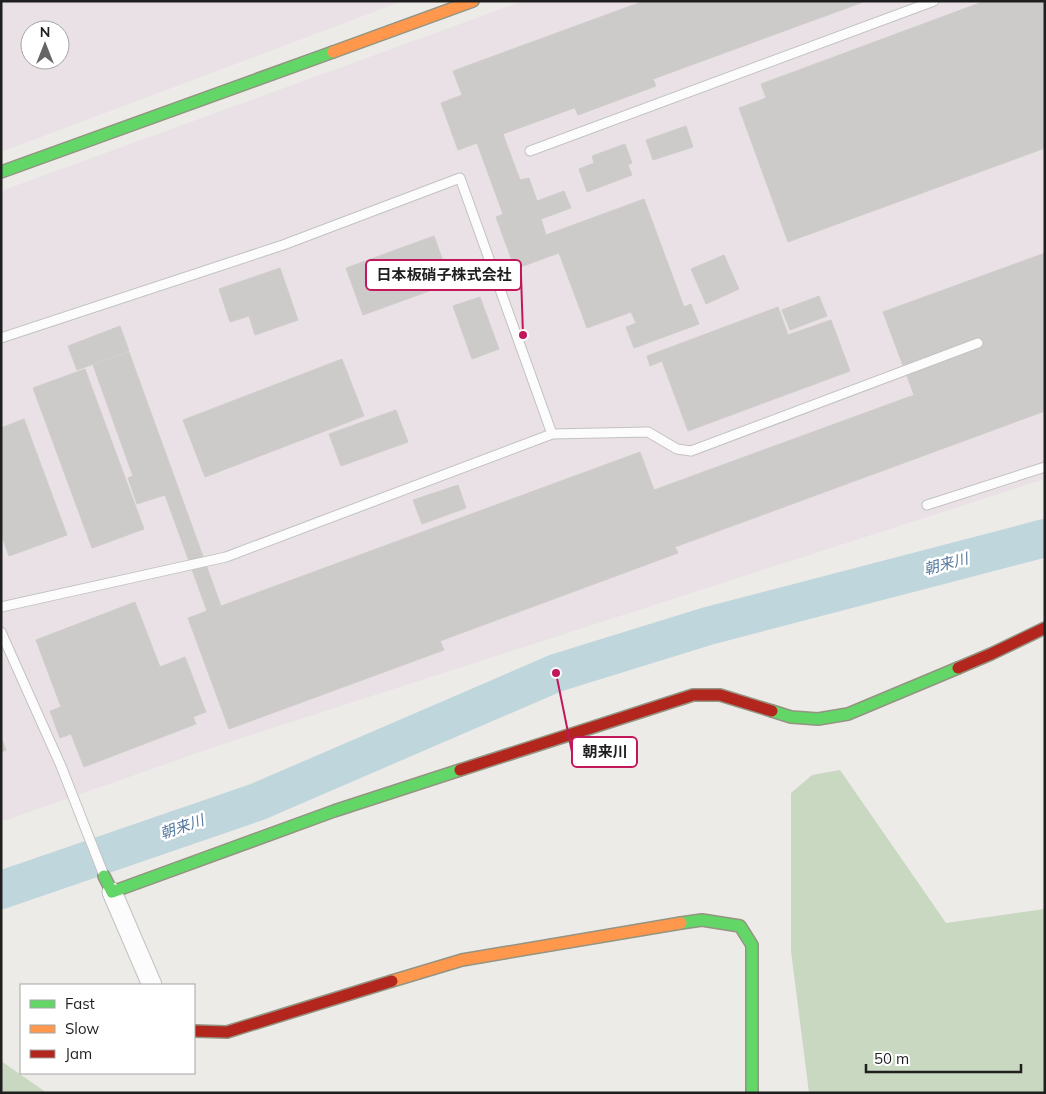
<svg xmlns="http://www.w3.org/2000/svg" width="1046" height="1094" viewBox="0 0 1046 1094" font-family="Mulish,'Noto Sans JP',sans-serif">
<rect width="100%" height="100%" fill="#ecebe8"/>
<path fill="#e9e1e6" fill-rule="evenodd" d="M1,1H403L1,152ZM30,30H60V60H30Z
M523,1H1045V479L220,745L1,822V191Z"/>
<path fill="#c9d8c0" d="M840,770L946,923L1045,909V1093H809L791,951V793L812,775Z
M1,1061L47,1093H1Z"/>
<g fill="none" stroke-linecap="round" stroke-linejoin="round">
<path stroke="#bfd6dc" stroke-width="38" d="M1,890L257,802L556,673L708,626L1045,538"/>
</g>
<path fill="#cdcbc9" stroke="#cfcdc9" d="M644,1H866L503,134L520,180L529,178L537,201L564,191L571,208L541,219L546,235L644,199L684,307L691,304L699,324L634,348L626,327L636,323L631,312L587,328L559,253L515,269L496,217L503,214L477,143L458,150L441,103L462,95L453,71Z
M985,1H1045V148L788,242L739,108L766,98L761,84Z
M653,79L656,86L578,115L575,108Z
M686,126L693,147L653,160L646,140Z
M625,144L632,163L628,165L632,175L587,192L579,169L594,163L592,156Z
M434,236L451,283L363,315L346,268Z
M1045,253V411L675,547L678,553L440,641L444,650L229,729L188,618L207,611L165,495L137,504L128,478L133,476L93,365L129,352L221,606L640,452L654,490L914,395L883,312Z
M724,255L739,289L706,304L691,269Z
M280,268L298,320L255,335L249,316L230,322L219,289Z
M819,296L827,316L790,330L782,310Z
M480,297L499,349L472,359L453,306Z
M778,307L788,335L831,320L850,371L688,431L662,361L650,366L647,356Z
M120,326L129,351L77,370L68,346Z
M342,359L364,416L205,477L183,420Z
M85,369L144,529L92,548L33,388Z
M396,410L408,442L341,466L329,434Z
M24,419L67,535L9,556L1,534V428Z
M458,485L466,508L422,524L413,500Z
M135,602L160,667L185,657L206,712L193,717L196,724L84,767L71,734L60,738L50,711L61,707L36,640Z
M1,737L6,750L1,752Z"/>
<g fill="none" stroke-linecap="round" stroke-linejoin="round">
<defs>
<path id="lane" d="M530,151L934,1
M1,338L283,245L460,178L552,434
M927,505L1045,467
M1,607L226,557L552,434L648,432L677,449L691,451L978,343
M1,632L61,766L103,873"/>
<path id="street" d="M112,892L152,985"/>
<path id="fast" d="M1,172L333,52
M772,711L791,717L818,719L848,714L958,668
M104,876L112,892L334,811L460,770
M681,923L702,920L740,926L752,945V1093"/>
<path id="slow" d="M333,52L473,1
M392,981L462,960L681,923"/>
<path id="jam" d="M958,668L991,654L1045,628
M460,770L693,695H720L772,711
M194,1031L227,1032L392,981"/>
</defs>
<use href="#lane" stroke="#c2c2c0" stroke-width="11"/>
<use href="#street" stroke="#c2c2c0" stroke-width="21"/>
<use href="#fast" stroke="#939482" stroke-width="14"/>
<use href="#slow" stroke="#939482" stroke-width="14"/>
<use href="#jam" stroke="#939482" stroke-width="14"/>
<use href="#lane" stroke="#fcfcfc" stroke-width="9"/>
<use href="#street" stroke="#fcfcfc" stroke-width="19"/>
<use href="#fast" stroke="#63d668" stroke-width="11"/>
<use href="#slow" stroke="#ff974d" stroke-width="11"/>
<use href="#jam" stroke="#b3261e" stroke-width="11"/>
</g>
<g text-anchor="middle" stroke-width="5" stroke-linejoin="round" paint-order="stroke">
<g font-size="15" font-style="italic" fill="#53789d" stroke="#fff">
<text transform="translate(946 564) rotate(-15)" y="5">朝来川</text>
<text transform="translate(182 827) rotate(-19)" y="5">朝来川</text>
</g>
</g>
<path fill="none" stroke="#c2185b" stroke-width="2" d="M523 335L521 275M556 673L572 752"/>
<g fill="#c2185b" stroke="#fff" stroke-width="2">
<circle cx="523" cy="335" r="5"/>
<circle cx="556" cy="673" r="5"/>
</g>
<g fill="#fff" stroke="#c2185b" stroke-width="2">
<rect x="366" y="260" width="155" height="30" rx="5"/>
<rect x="572" y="737" width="65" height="30" rx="5"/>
</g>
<g font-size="15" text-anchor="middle" font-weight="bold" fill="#1f1f1f">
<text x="444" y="280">日本板硝子株式会社</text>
<text x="605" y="757">朝来川</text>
</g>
<rect width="1046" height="1094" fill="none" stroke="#1f1f1f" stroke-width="5"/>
<rect x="20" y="984" width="175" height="90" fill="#ffffff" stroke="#a5a5a5"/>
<rect x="30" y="1000" width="25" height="8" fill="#63d668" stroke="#a5a5a5"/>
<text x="65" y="1009" font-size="15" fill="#1f1f1f">Fast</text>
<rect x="30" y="1025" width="25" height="8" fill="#ff974d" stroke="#a5a5a5"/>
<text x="65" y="1034" font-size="15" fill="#1f1f1f">Slow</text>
<rect x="30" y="1050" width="25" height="8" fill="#b3261e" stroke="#a5a5a5"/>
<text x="65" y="1059" font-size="15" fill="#1f1f1f">Jam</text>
<g transform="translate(45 45)"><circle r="24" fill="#ffffff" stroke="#a5a5a5"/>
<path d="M0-4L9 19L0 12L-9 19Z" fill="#676665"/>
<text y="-8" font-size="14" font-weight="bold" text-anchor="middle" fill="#1f1f1f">N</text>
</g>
<path d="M866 1064v8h155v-8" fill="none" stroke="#1f1f1f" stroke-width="2.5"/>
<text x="874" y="1064" font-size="15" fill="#1f1f1f" stroke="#ffffff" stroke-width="4" paint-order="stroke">50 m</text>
</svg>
